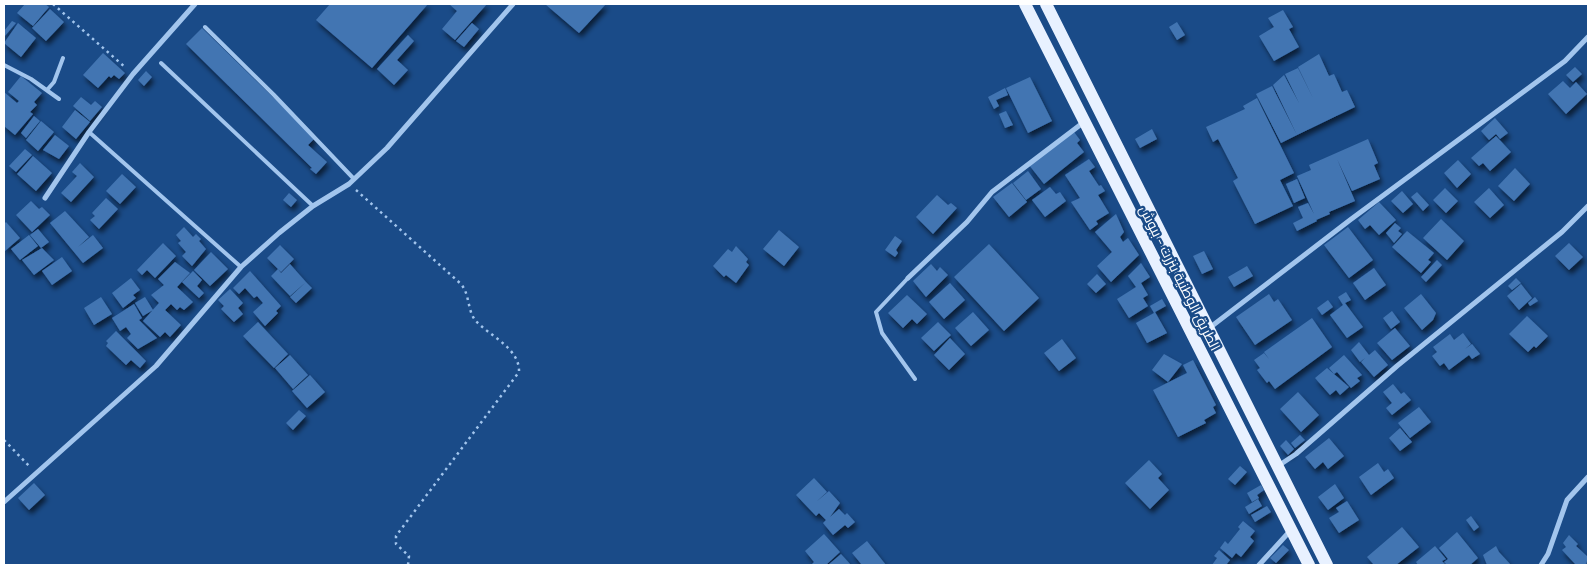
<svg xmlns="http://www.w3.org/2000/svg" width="1592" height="569" viewBox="0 0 1592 569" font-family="'Exo 2',Cairo,sans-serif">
<defs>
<filter id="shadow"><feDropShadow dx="2.5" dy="4.5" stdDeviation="2.5" flood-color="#0009"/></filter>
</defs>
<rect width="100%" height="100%" fill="#1a4b88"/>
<path fill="#4275b2" filter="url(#shadow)" d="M25,4H45L49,7L33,26L17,13Z
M330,4H428L372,68L316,20Z
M449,4H487L455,40L442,29L457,11Z
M545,4H606L579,33Z
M50,9L64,22L46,41L32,28Z
M1283,10L1293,27L1289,29L1299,47L1274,61L1259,36L1274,27L1268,18Z
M12,21L16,23L4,37V31Z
M1177,22L1185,35L1177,40L1169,27Z
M18,23L36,38L21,57L4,43Z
M472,23L479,29L464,47L456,41Z
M202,28L315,138L308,145L327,162L316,174L310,169L312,168L186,44Z
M408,35L414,41L397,60L408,70L394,85L377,69Z
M103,53L125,73L119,79L114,75L111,78L109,76L98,88L83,75Z
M1319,54L1329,76L1334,74L1342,92L1347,90L1355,107L1297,135L1273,85L1284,75L1299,103L1285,74L1298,68L1313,98L1298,67Z
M1575,67L1582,74L1573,82L1566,75Z
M146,71L152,77L144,86L138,80Z
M21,76L42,93L34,102L37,105L30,112L33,114L15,135L4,126V92L17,103L19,101L8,92Z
M1030,77L1052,121L1028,133L1006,88Z
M1563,81L1570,88L1576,82L1587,94L1566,114L1548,94Z
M1272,86L1297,135L1281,143L1256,94Z
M1005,88L1008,95L996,100L999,106L994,109L988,97Z
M81,97L91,105L95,101L102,107L90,121L73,106Z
M1257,98L1294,173L1280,180L1293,206L1255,224L1233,181L1238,178L1236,174L1218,139L1213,142L1206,127L1245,109L1243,106Z
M75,110L90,122L76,139L62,127Z
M1006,111L1013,125L1005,128L999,114Z
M34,116L40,121L26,138L21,133Z
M1495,118L1508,133L1500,139L1496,134L1489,140L1481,131Z
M41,121L54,132L38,151L26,140Z
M1152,129L1157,139L1140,148L1135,139Z
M1074,132L1080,140L1077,143L1084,152L1044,184L1029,165Z
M55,135L69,146L59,159L43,150Z
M1496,136L1511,152L1490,171L1483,163L1479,166L1471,158Z
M1368,139L1378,163L1374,165L1380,179L1352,191L1337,159L1355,201L1329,212L1330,214L1316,220L1317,221L1297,231L1293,223L1303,218L1298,207L1308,203L1314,214L1297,176L1311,170L1309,165Z
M25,149L32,155L16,172L9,166Z
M33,156L52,173L36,191L17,174Z
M1089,159L1095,167L1089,171L1099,186L1101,185L1105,191L1098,195L1109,213L1096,221L1098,224L1090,230L1071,202L1080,198L1065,175Z
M1458,160L1471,174L1457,188L1444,173Z
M80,163L94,177L71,202L61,193L77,176L72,172Z
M1515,168L1530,184L1514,201L1498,186Z
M1028,171L1041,189L1026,200L1013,183Z
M122,174L136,187L120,204L106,191Z
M1297,179L1305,198L1294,203L1286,184Z
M1012,183L1027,202L1009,217L993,197Z
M1050,187L1056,194L1060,192L1066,201L1045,217L1032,200Z
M1445,188L1458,201L1446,213L1433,200Z
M1489,188L1504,205L1490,218L1474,202Z
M1402,191L1413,204L1403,213L1391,201Z
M1417,192L1429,205L1423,211L1411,197Z
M289,193L297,200L291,207L283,200Z
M937,195L948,205L951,203L957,208L933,234L916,217Z
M106,198L118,209L99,229L90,220L95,216L92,213Z
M31,201L39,209L42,207L50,215L32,232L16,215Z
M1379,202L1396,220L1379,235L1370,225L1365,229L1358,220Z
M65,211L89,237L78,247L93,235L103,248L83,263L50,223Z
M1116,214L1124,232L1120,237L1123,242L1128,238L1139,255L1111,282L1097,266L1112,252L1095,232Z
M1441,219L1464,241L1447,260L1423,238Z
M6,222L20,238L5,251L4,224Z
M1395,223L1401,228L1398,231L1402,234L1394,243L1386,233Z
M184,227L193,237L196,234L201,239L199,241L206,249L192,266L182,256L186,252L178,243L181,241L176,235Z
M1348,227L1373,260L1349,278L1324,245Z
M38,229L49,242L41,248L30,235Z
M779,230L799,247L784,266L763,249Z
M1407,231L1434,253L1428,260L1431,262L1421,273L1392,247Z
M29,235L38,246L20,260L11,249Z
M895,236L902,241L896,250L898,253L895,257L885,250Z
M163,243L176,256L155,278L147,270L142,275L137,270Z
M1569,243L1583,257L1569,270L1555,256Z
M989,244L1039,298L1004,331L954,277Z
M280,245L294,259L281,272L267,258Z
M736,246L748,259L746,262L749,265L736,283L726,275L724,277L713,266L728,249L732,252Z
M42,248L54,260L34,275L22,260Z
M1204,251L1213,269L1202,274L1193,256Z
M211,252L228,269L210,286L194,270Z
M62,257L72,271L52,285L42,271Z
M1437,260L1442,265L1426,282L1421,277Z
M175,262L190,273L177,287L193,302L184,310L180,307L177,310L171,304L165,310L181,325L170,337L165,332L160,337L143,321L159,303L151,295L164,285L158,279Z
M1141,263L1150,277L1141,283L1148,295L1143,298L1148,306L1129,318L1117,299L1136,287L1128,276Z
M290,264L306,282L290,296L271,276L278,269L281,273Z
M931,264L937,271L940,267L948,275L926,297L913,281Z
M1247,266L1253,276L1234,287L1228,277Z
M1374,268L1386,285L1365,300L1353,283Z
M193,271L202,280L197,286L204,293L199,298L182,282Z
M250,271L281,306L276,311L278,313L265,326L253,312L263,303L257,296L254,298L245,288L239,294L233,288Z
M1097,274L1106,284L1096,293L1087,284Z
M131,278L140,290L133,295L136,298L123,308L112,293Z
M1516,278L1521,283L1512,290L1508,286Z
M306,282L312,288L296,303L290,297Z
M950,283L965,300L944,319L929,302Z
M1521,284L1532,298L1519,310L1507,296Z
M230,289L243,303L238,308L243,314L234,322L221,309L224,306L218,300Z
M1346,292L1351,300L1345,303L1363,327L1347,338L1330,315L1343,305L1338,297Z
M1269,294L1274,302L1278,299L1292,320L1255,345L1236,317Z
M1421,294L1436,313L1433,320L1422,330L1404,308Z
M907,295L927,314L917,324L912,319L903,328L888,313Z
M101,297L112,314L94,325L84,308Z
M145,297L153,310L143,316L135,303Z
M1535,297L1538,301L1530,306L1528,303Z
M1162,299L1166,306L1155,312L1167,333L1147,343L1136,323L1154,313L1150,306Z
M1328,300L1333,307L1322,315L1317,308Z
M134,304L142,318L139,320L157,338L138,349L127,338L131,334L126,327L120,331L112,318Z
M1392,311L1400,322L1391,329L1383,318Z
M973,312L989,330L971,346L955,328Z
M1527,316L1548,336L1536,348L1534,346L1528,352L1509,334Z
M1312,318L1332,347L1275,389L1269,381L1267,383L1257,370L1260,368L1254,360L1264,353L1269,359L1264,352Z
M258,322L288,354L274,368L243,336Z
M938,322L951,335L934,351L921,338Z
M1395,328L1410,346L1392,360L1377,343Z
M116,331L146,361L140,368L131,360L126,365L106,346L108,343L106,341Z
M1463,333L1471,344L1465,349L1472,344L1480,354L1472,359L1469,355L1449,370L1444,363L1440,366L1432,356L1437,352L1433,347L1450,334L1454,340Z
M950,338L965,354L949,370L934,355Z
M1062,339L1076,358L1059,371L1044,353Z
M1359,342L1369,355L1375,350L1388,365L1374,377L1361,362L1365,358L1360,362L1351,350Z
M1164,354L1182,364L1168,382L1152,370Z
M290,355L308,375L293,389L275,368Z
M1344,355L1362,375L1357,378L1360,381L1351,388L1337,372L1334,374L1329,368Z
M1193,360L1216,405L1213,407L1216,413L1204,420L1206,423L1178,437L1153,390L1187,373L1183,365Z
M1327,368L1349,387L1340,395L1336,390L1330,395L1315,378Z
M310,375L325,392L307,408L292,391Z
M1393,384L1401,394L1404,392L1411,400L1392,415L1386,408L1392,403L1383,392Z
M1298,392L1319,415L1301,432L1280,409Z
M1419,407L1431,422L1410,438L1398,423Z
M299,410L306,416L293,430L286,423Z
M1400,428L1412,442L1400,451L1389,438Z
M1300,435L1305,440L1295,448L1291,443Z
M1329,438L1344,456L1328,469L1323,462L1315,469L1305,457Z
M1286,440L1294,449L1288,455L1280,446Z
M1149,460L1162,474L1158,478L1169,490L1150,509L1125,483Z
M1378,463L1384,472L1388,469L1394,478L1371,495L1359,477Z
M1240,466L1247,472L1235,485L1228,479Z
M814,478L827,492L816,502L829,491L840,503L830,517L839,509L845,515L847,513L855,522L848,528L845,525L833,535L823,523L826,520L819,513L816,516L796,495Z
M34,483L45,495L29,510L18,498Z
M1335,484L1344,498L1328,510L1318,497Z
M1261,485L1264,490L1257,495L1259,498L1252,502L1247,493Z
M1258,499L1262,506L1249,514L1245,507Z
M1347,501L1359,520L1339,533L1329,518L1339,512L1336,508Z
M1267,506L1271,512L1255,522L1251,515Z
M1471,516L1479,527L1474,531L1466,520Z
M1243,521L1255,531L1250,537L1254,541L1241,557L1236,553L1232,558L1220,548L1225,541L1228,544L1240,529L1238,527Z
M1402,527L1419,547L1396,565H1374L1367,557Z
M1457,532L1478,558L1470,565H1447L1444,562L1448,559L1439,548Z
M824,534L840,552L826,565H811L814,562L805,551Z
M1569,535L1578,544L1576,546L1588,557L1586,565H1576L1562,550L1566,547L1563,543Z
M867,541L886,565H862L852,553Z
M1283,545L1289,550L1276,563L1270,558Z
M1435,546L1446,559L1442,561L1446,565H1418L1416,562Z
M1496,546L1499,552L1511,565H1487L1483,555Z
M1219,550L1230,560L1226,565H1212L1217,558L1214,556Z
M841,554L851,565H828Z"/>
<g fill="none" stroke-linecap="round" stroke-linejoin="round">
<path stroke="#a2c5ed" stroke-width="2.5" stroke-dasharray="2.5 4" stroke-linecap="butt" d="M53,4L126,68
M356,190L461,284C470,295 467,309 475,320C489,336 520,348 519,372L396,536V544L409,556L408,565
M4,440L31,468"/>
<path stroke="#a2c5ed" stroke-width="4" d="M205,27L274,95L354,179
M161,63L313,206
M4,65L31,79L59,99
M47,90L54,82L63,58
M89,132L241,267
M908,278L876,312L882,333L915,379"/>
<path stroke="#a2c5ed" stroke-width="5" d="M45,198L89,132L133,74L195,4
M908,278L967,222L992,192L1084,122
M1208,329L1350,220L1565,61L1588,37
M1278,466L1296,454L1397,366L1562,232L1588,206
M4,502L156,366L241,267L279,233L313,206L349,184L387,148L513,4
M1259,565L1290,531
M1541,565L1548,554L1567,500L1588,477"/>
<path stroke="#e8f1ff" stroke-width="12" d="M1025,4L1309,565
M1046,4L1327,565"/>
</g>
<g text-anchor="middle" stroke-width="4.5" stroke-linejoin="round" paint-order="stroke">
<g font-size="14" fill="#fff" stroke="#1a4b88">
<text transform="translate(1180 278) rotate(63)" y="5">الطريق الوطنية بنزرت - ببوش</text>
</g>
</g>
<rect width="1592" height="569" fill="none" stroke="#ffffff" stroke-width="10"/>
</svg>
